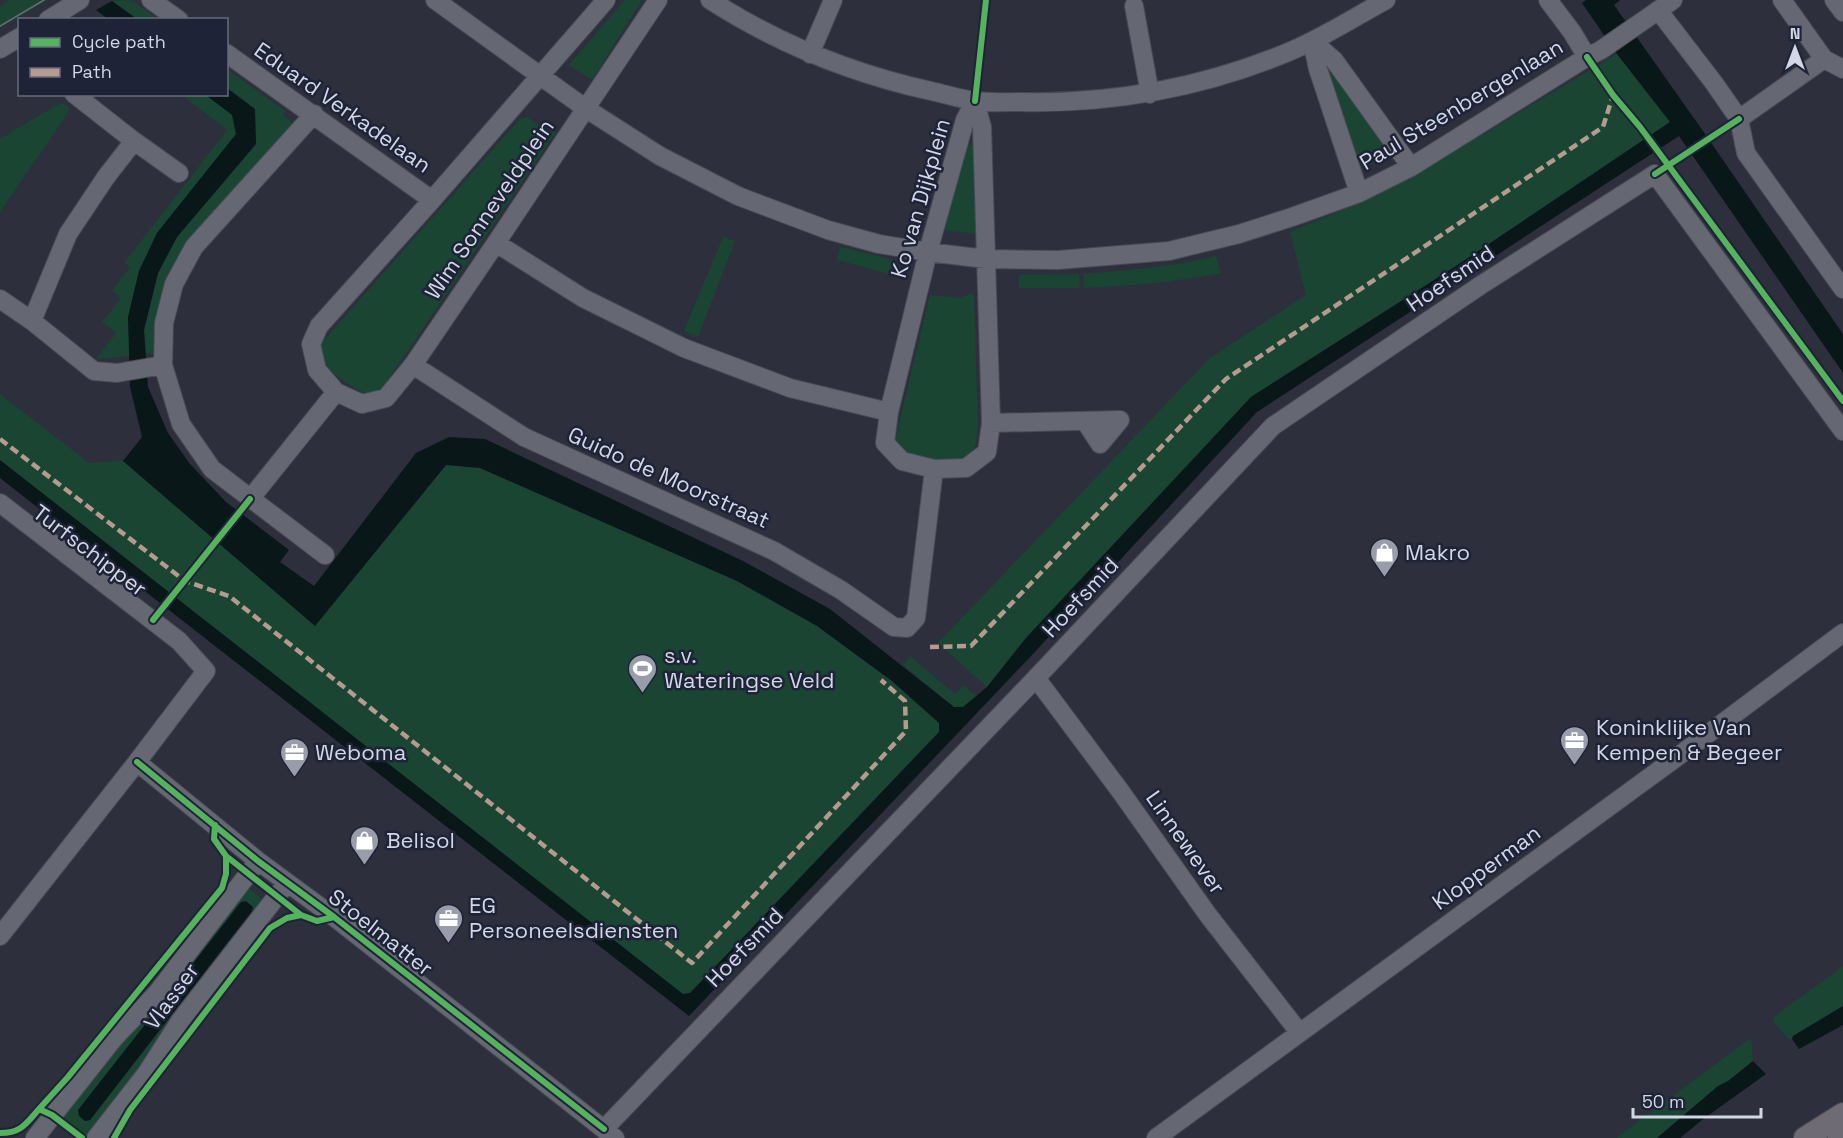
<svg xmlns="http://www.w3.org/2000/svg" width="1843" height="1138" viewBox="0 0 1843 1138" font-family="'Space Grotesk',sans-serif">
<rect width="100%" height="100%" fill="#2d303c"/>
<path fill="#194532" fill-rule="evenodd" d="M10,0H48L0,28V6Z
M131,0L158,19H137L112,1Z
M625,0H642L592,80L569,65Z
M1617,54L1671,122L1456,266L1251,397L1026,638L987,687L938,643L1210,358L1306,295L1290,232L1371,198L1453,152Z
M1328,62L1393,154L1357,171L1321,65Z
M227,69L285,111L283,115L294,124L190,238L166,280L156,317L155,354L146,353L144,330L158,273L177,237L256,144L254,109L227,88Z
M182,95H206L233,115L236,134L157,233L139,271L128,317L130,356L96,359L116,333L102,322L121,298L112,291L130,267L125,262L227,130Z
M63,103L70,108L67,114L0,212V139L55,106Z
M527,117L542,128L556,132L386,383L389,387L370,394L357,390L327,369L320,358V336L325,339L520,119Z
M965,144L976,146L977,234L943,230Z
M723,237L735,241L698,337L684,331Z
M840,247L893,260L890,274L837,260Z
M1216,256L1221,273C1176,282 1130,286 1084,288L1083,274C1128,270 1172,267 1216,256Z
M1079,274L1080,288H1019V275Z
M969,294H974L978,427L975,446L967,458C939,464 917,463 894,445L930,295L960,298Z
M0,394L89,463L123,461L315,626L446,465L480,468L737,581L817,626L892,681L939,723V732L690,993L682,994L0,460Z
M910,656L955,694L963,685L976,696L963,707H954L903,665Z
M247,887L266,902L88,1138L59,1116ZM253,907L252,912L90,1120L85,1121Z
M1843,966V1006L1793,1036L1792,1039H1788L1774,1022V1017Z
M1751,1038L1753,1061L1728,1081L1718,1086L1657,1138H1616Z"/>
<path fill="#091719" d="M1586,0H1620L1614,5L1703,131L1843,334V373L1679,136L1257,412L1032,655L689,1016L0,478V460L683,994L690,993L939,732V723L892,681L817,626L737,581L480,468L446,465L315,626L123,461L142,437L130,387L128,317L139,271L157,233L236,134L232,115L206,95L226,94L227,88L255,109L256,144L177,237L158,273L144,330L148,387L168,433L190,464L226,502L289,550L280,562L314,586L416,453L449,437L485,439L743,561L830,609L954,707H963L987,687L1026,638L1251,397L1456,266L1670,122L1617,54L1582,3Z
M112,1L137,19H108L96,10Z
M246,901L253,907L252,911L90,1120L85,1121L79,1116L78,1110L241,902Z
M1843,1006V1025L1799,1049L1792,1039L1793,1036Z
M1753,1061L1766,1074L1702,1120L1680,1138H1657L1718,1086L1728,1081Z"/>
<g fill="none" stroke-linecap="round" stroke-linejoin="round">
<defs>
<path id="minor" d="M151,0L179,20
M435,0L585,108L660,156L738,196L828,230L879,244L928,252L986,259L1058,260L1169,251L1239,234L1292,217L1359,193L1411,167L1587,57L1601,50L1673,0
M606,0L432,200L319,326L311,344L317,370L336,392L362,404L386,398L413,365L496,243L658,0
M710,0C777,43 853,74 931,91C945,94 960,99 975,101C990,103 1005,102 1020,102C1112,104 1201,88 1286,53C1321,39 1353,18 1386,0
M1548,0L1572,32L1587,57
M1782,0L1824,59L1843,69
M1834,0L1843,12
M1134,6L1150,94
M1658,10L1714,83L1739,119L1746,153L1843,289
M48,20L80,0
M1312,41L1334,60L1411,167
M1312,41L1318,69L1359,193
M0,49L20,37
M226,53L432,200
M810,54L833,0
M74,94L134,141L179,173
M975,101L982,127L991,423L987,452L966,468L934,469L902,461L885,443L889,412L928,252L965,120Z
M314,114L194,247L174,284L164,323L163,365L181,424L212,469L325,555
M1739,119L1824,59
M496,243L583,298L684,348L790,388L889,412
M0,299L32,321L94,371L117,373L163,365
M32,321L68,234L106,177L134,141
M413,365L524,437L774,551L841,590L894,627L907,628L916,618L934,469
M991,423L1120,420L1100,444L1085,421
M250,499L336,392
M0,503L179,641L206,671L137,762L0,936
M1036,678L1121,792L1208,915L1299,1032
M137,762L258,861L334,917L615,1138
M604,1129L1036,678L1273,426L1481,285L1655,174L1843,431
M35,1138L115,1037L157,993L258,861
M96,1138L146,1074L180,1021L287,883
M1156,1138L1673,760L1843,633"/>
<path id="major" d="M1805,1138L1843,1114
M1839,1138L1843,1135"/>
</defs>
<use href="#minor" stroke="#484b55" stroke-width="20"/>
<use href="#major" stroke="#484b55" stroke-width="24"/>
<use href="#minor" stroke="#656872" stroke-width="18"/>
<use href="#major" stroke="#6e6b75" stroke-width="22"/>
<path stroke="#6a6c76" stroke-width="1.5" d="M0,26L44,0"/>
<path stroke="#b69a8f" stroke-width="4.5" stroke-dasharray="9 4.5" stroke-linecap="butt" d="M0,439L185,581L229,596L692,963L906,731L905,701L881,680
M930,647L971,646L1226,379L1603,127L1613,95"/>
<defs>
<path id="cycleway" d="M1587,57L1613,95L1640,127L1843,401
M975,101L986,0
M1655,174L1739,119
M153,620L250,499
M137,762L258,861L334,917L604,1129
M226,856L301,915
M39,1109L68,1077L222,888L226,874V856L214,839L215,825
M0,1133C21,1133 26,1124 39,1109L52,1115L82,1138
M114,1138L130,1110L270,928L287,918L301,915L317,921L334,917"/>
</defs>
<use href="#cycleway" stroke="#1e2338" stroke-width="10"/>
<use href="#cycleway" stroke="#56b35d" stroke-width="6"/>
</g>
<defs>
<symbol id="shop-pin" viewBox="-11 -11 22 30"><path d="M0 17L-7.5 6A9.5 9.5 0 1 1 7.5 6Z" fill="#999daa" stroke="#1e2338"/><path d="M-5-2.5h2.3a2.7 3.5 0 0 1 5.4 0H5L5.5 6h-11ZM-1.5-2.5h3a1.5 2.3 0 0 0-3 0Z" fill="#fff"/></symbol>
<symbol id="stadium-pin" viewBox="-11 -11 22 30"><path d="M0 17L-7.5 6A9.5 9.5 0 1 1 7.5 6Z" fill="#999daa" stroke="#1e2338"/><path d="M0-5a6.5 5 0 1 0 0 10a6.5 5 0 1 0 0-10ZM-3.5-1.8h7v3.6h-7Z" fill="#fff"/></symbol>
<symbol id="office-pin" viewBox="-11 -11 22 30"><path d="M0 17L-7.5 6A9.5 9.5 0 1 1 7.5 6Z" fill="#999daa" stroke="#1e2338"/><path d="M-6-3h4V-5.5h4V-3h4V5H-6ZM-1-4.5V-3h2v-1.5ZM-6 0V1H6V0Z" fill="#fff"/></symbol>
</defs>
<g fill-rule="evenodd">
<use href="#shop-pin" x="1368" y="536" width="33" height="45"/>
<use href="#stadium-pin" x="626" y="652" width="33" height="45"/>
<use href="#office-pin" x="1558" y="724" width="33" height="45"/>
<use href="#office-pin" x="278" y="736" width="33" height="45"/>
<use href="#shop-pin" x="348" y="824" width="33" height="45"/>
<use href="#office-pin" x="432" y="902" width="33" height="45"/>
</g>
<g text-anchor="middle" stroke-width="5" stroke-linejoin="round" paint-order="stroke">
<g font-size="22" fill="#d3d7e5" stroke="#1e2338">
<text transform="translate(1461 104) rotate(-31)" y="8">Paul Steenbergenlaan</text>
<text transform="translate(343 107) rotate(35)" y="8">Eduard Verkadelaan</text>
<text transform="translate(920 198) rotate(-74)" y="8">Ko van Dijkplein</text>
<text transform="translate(489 209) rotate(-56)" y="8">Wim Sonneveldplein</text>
<text transform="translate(1450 278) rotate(-34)" y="8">Hoefsmid</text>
<text transform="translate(669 477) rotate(24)" y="8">Guido de Moorstraat</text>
<text transform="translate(90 550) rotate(37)" y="8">Turfschipper</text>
<text transform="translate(1080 597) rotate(-47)" y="8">Hoefsmid</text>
<text transform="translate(1186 842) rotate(55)" y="8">Linnewever</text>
<text transform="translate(1486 867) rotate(-36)" y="8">Klopperman</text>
<text transform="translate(381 932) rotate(38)" y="8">Stoelmatter</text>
<text transform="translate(744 947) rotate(-46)" y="8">Hoefsmid</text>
<text transform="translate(171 996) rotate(-54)" y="8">Vlasser</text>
</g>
<g font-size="22" fill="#d3d7e5" stroke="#1e2338" text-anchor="start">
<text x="1405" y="560">Makro</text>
<text x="664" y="663">s.v.<tspan x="664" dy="25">Wateringse Veld</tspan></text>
<text x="1596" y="735">Koninklijke Van<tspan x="1596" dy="25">Kempen &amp; Begeer</tspan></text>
<text x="315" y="760">Weboma</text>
<text x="386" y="848">Belisol</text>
<text x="469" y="913">EG<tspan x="469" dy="25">Personeelsdiensten</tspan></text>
</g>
</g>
<rect x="18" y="18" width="210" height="78" fill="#1e2338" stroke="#666b7d" stroke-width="1.5"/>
<rect x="30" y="38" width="30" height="9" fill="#56b35d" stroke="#666b7d" stroke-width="1.5"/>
<text x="72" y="48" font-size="18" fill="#d3d7e5">Cycle path</text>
<rect x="30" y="68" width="30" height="9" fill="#b69a8f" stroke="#666b7d" stroke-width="1.5"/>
<text x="72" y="78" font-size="18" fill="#d3d7e5">Path</text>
<g transform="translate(1795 48)" stroke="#1e2338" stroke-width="4.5" paint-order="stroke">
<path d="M0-4.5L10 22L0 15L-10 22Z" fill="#d3d7e5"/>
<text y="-9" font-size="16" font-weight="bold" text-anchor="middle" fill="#d3d7e5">N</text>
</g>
<path d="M1633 1108v9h128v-9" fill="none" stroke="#d3d7e5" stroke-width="3"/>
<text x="1642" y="1108" font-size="18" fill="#d3d7e5" stroke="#1e2338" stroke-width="4.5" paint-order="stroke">50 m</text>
</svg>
